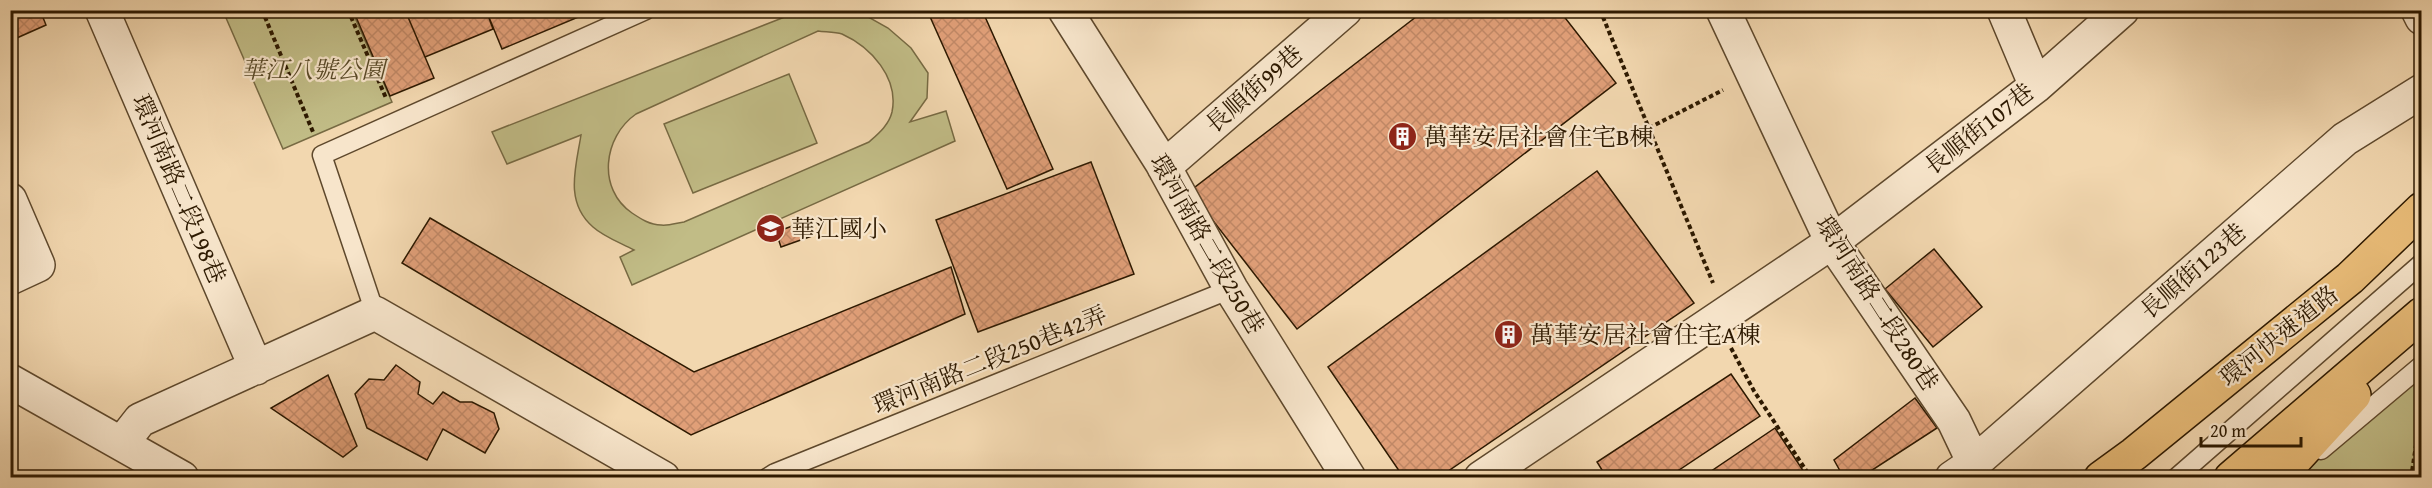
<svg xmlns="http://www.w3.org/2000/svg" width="2432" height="488" viewBox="0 0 2432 488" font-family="'Gentium Book Plus','Noto Serif TC',serif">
<defs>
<pattern id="building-cross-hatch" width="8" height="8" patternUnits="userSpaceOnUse" patternTransform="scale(1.5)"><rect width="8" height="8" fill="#e09f78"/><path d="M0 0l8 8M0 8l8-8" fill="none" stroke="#c08866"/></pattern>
</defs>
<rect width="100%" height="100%" fill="#f2d7af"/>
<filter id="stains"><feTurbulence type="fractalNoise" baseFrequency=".00333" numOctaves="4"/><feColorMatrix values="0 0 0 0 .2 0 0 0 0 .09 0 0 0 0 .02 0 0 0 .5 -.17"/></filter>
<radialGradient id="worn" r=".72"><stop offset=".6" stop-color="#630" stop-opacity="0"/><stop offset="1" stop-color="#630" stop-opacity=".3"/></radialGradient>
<path fill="#c1bc86" stroke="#776a43" stroke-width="1.5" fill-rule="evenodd" d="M223,11H352L392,102L283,149Z
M867,11L861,13L888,28L911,48L928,73L927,98L910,122L946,111L955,141L632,285L620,257L634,250C621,243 604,237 593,227C564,202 576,167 581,135L507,164L492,132L800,11ZM818,31C825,32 835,32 842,34C871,47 899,78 892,112C889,125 878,134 869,142L684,222C677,223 668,226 661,225C650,225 641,219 632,213C597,189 603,137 636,114Z
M789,74L817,143L693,193L664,124Z
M2421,358V477H2268Z"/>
<path fill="url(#building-cross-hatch)" stroke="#2d1900" stroke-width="1.5" d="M10,10H40L46,25L10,41Z
M353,10H405L434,78L390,96Z
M405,10H486L493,29L425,57Z
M486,10H595L502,49Z
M927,10H982L1053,169L1007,189Z
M1425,10H1559L1616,83L1297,329L1190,191Z
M1091,162L1134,274L978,332L936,220Z
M1597,171L1694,303L1438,478H1404L1328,367Z
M430,218L694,372L951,267L965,314L691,435L402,263Z
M806,221L812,236L781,247L776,232Z
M1934,249L1982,307L1933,347L1885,289Z
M396,365L420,382L418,394L433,404L443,392L460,402H472L494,413L499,429L485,453L443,429L427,460L367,428L355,394L369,379L384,380Z
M1731,374L1760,416L1667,478H1607L1597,462Z
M328,375L357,446L343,457L271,408Z
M1915,398L1937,428L1860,478H1844L1834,460Z
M1775,428L1808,478H1701Z"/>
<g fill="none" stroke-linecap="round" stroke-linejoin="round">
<defs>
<path id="service" d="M375,313L322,155L646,10
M2321,450L2422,365
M767,478L775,473L1231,289
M2176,478L2422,263"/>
<path id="minor" d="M102,10L256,368
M1065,10L1162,163L1231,289L1349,478
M1723,10L1832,242L1954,421L1974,463
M2004,10L2036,86
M2418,10L2422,18
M1164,167L1345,10
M10,200L38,265L10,278
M10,381L182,478
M122,443L140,420L375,313L663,478
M1481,478L1832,242L2036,86L2122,10
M1952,478L1974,463L2345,139L2422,91"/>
<path id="trunk" d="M2101,478L2134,454L2350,278L2422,209
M2231,478L2422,314
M2278,478L2354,395"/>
</defs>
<use href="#service" stroke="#5e482c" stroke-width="21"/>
<use href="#minor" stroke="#5e482c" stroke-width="36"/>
<use href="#trunk" stroke="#2d1900" stroke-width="36"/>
<path stroke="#2d1900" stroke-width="4" stroke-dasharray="4.5 3" stroke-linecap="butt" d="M262,10L313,132
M348,10L386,98
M1600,10L1713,283
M1649,128L1723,90
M1731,348L1754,391L1811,478
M2411,478L2416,445L2422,442"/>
<use href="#service" stroke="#f7e5cb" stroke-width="18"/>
<use href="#minor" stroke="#f7e5cb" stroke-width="33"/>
<use href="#trunk" stroke="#e9bc78" stroke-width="33"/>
</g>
<defs>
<symbol id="building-disc" viewBox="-11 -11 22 22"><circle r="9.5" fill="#8f2418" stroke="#f7e5cb"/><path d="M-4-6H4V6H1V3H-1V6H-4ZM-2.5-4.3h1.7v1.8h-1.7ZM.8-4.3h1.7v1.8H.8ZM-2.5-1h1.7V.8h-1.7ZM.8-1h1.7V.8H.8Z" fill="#fff"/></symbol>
<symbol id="school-disc" viewBox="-11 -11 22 22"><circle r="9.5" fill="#8f2418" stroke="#f7e5cb"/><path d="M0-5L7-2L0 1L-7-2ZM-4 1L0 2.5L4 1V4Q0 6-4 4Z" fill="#fff"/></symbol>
</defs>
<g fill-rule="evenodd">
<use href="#building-disc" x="1386" y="120" width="33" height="33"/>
<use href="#school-disc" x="754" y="212" width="33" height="33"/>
<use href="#building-disc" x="1492" y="318" width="33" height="33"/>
</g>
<g text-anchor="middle" stroke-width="4.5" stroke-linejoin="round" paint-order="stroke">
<g font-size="24" font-style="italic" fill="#594a28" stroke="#f7e5cb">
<text x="313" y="78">華江八號公園</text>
</g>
<g font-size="24" fill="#2d1900" stroke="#f7e5cb">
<text transform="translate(1254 89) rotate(-41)" y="8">長順街99巷</text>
<text transform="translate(1979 129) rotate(-38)" y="8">長順街107巷</text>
<text transform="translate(179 189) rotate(67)" y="8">環河南路二段198巷</text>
<text transform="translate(1207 244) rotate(60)" y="8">環河南路二段250巷</text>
<text transform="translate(2193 271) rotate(-41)" y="8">長順街123巷</text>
<text transform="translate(1877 303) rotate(57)" y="8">環河南路二段280巷</text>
<text transform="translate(2279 336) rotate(-39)" y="8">環河快速道路</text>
<text transform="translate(990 360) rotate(-22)" y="8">環河南路二段250巷42弄</text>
</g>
<g font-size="24" fill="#2d1900" stroke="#f7e5cb" text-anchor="start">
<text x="1424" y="145">萬華安居社會住宅B棟</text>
<text x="791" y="237">華江國小</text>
<text x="1530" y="343">萬華安居社會住宅A棟</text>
</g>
</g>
<rect width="2432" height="488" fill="none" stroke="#f2d7af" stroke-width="36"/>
<rect x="12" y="12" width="2408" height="464" fill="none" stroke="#2d1900" stroke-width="3"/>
<rect x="18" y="18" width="2396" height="452" fill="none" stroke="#2d1900" stroke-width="1.5"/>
<path d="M2201 437v9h100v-9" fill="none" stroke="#2d1900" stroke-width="3"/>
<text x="2210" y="437" font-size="18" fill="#2d1900" stroke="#f7e5cb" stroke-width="4.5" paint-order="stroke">20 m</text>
<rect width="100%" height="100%" filter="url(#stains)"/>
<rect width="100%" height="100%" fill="url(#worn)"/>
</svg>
